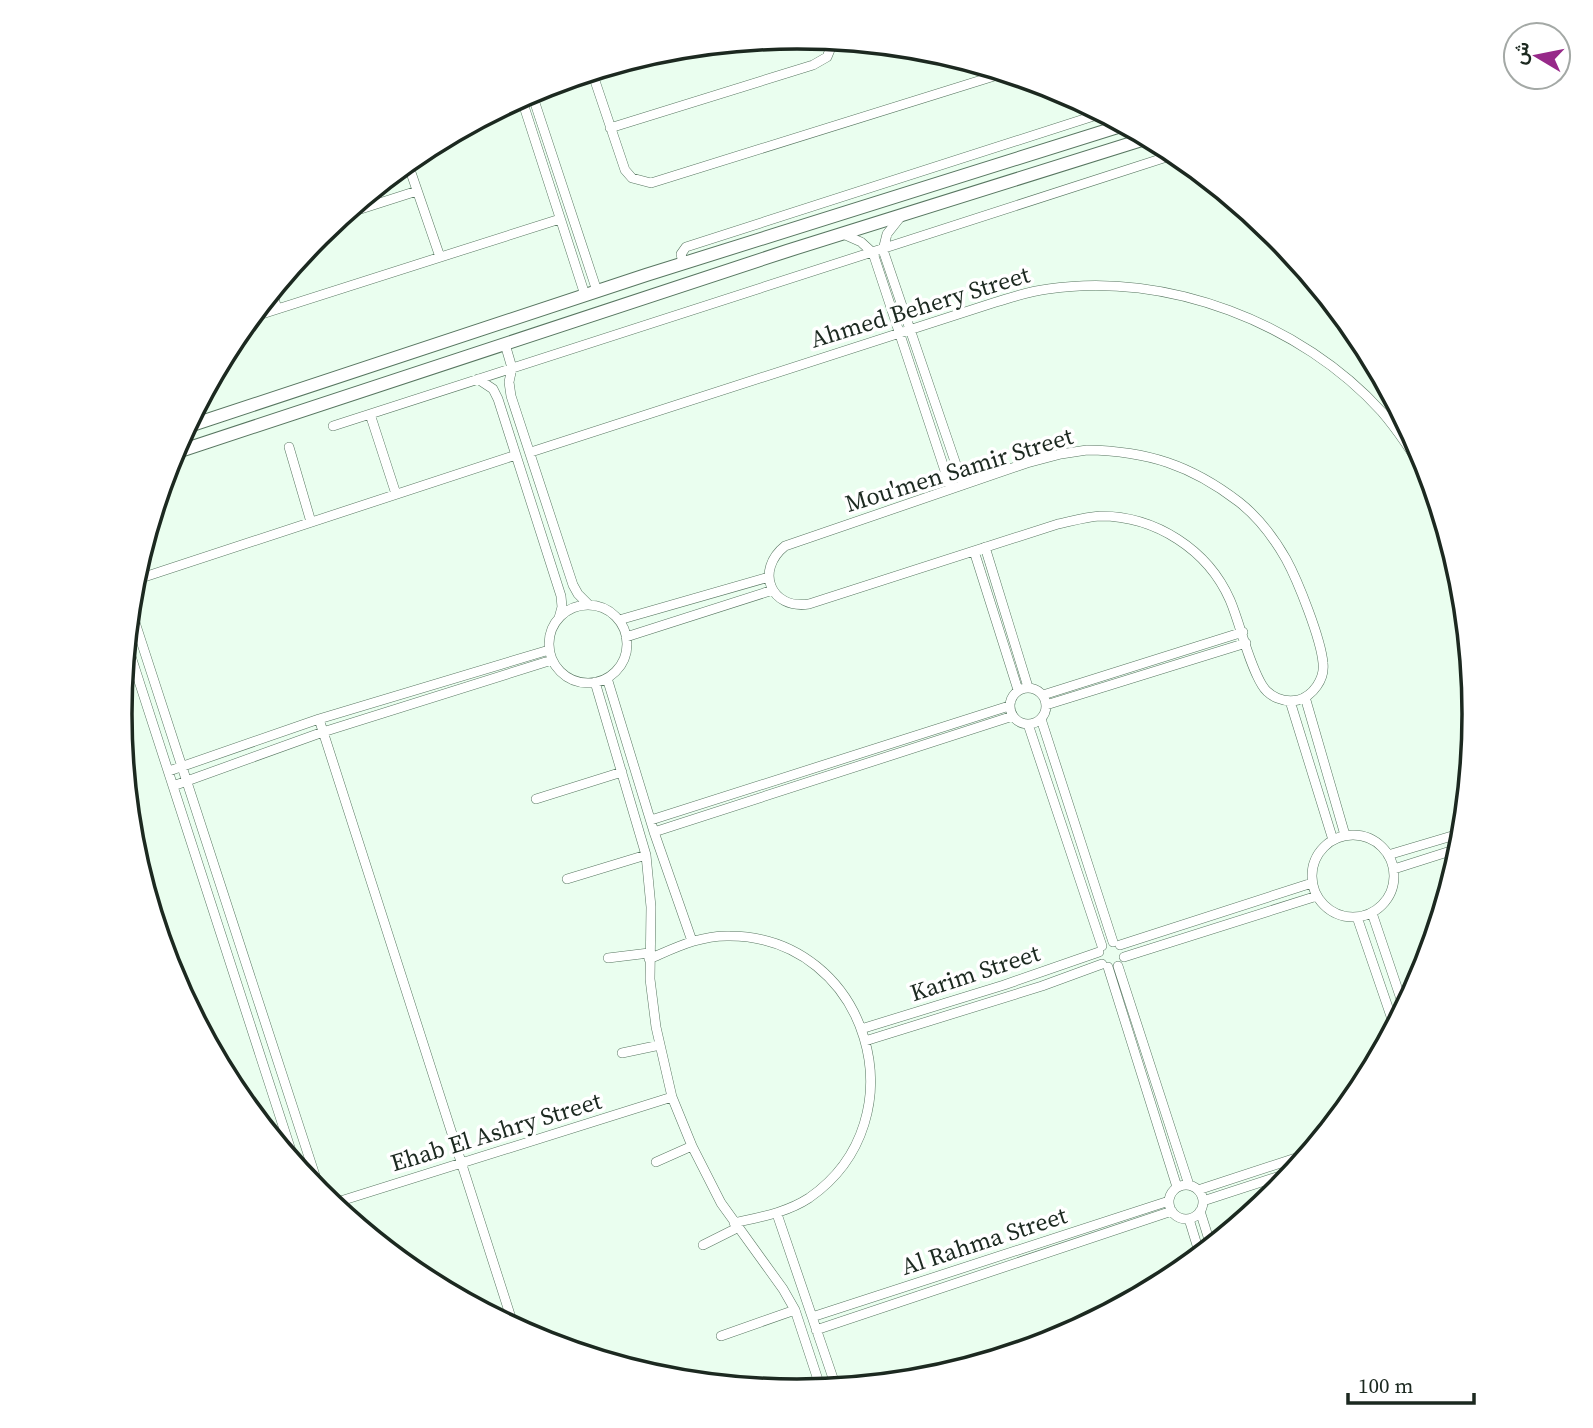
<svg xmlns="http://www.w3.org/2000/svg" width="1593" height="1428" viewBox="0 0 1593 1428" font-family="'Source Serif 4',Vazirmatn,serif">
<rect width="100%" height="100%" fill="#eafeef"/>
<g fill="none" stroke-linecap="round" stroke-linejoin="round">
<defs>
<path id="street" d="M592,72L625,170L632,178L651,183L1004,73
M531,91L597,291
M521,97L585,295
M610,128L813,65L827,57L834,40
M407,161L440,257
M342,215L417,191
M902,215L887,234L883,250L963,485
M843,234L861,242L873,253L951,489
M683,263L681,254L686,247L1103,113
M272,291L277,309
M249,318L560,219
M505,344L512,368L509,382L511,396L573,585L578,594L589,605
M478,379L493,389L498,399L561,596L562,607L559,618
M370,414L396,494
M333,426L1176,154
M289,447L311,522
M1087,450C1147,451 1191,465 1239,502C1258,517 1274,538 1286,559C1298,581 1321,639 1323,663C1325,679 1313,696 1298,700C1284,703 1269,697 1262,685C1248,662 1241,626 1230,600C1208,550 1156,516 1100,516C1086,517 1072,521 1058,524L809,604C770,610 755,570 785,546L1027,463L1061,454Z
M531,452L996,302C1013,297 1030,291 1048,289C1166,271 1302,323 1382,412C1400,433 1416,458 1430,482
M985,547L1028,687
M974,551L1018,690
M132,581L516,455
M549 644a39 39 0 1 1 78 0a39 39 0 1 1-78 0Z
M130,607L322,1197
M619,620L769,577
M626,637L773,590
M126,641L296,1166
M607,678L654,832L692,941
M595,682L646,855L651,907L650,979L656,1027L672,1097L692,1146L721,1203L783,1289L795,1310L821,1389
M1010 706a18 18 0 1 1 36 0a18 18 0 1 1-36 0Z
M1043,695L1243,632
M1305,697L1345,835
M1290,701L1333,840
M1046,705L1246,643
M319,719L514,1327
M1041,719L1113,942
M1028,724L1102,946
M169,771L319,719L549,650
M173,786L323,732L552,660
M536,799L622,772
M651,820L1009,706
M654,832L1013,716
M1312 876a41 41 0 1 1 82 0a41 41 0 1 1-82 0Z
M1388,855L1462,833
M1394,869L1460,848
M567,879L646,855
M1372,913L1404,1008
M1357,917L1394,1025
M1120,945L1312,883
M1124,957L1317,896
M608,958L649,953
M649,959C675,948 700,935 730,936C868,937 923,1119 809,1198C786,1213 760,1217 734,1223
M1118,966L1189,1185
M1108,967L1177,1187
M861,1029L1004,985L1099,952
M865,1041L1042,986L1102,964
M622,1053L660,1045
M656,1162L692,1146
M1169 1202a17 17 0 1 1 34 0a17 17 0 1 1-34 0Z
M1198,1190L1308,1154
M1203,1201L1292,1172
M331,1204L672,1097
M1200,1211L1211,1246
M777,1214L836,1387
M1189,1219L1200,1255
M703,1245L737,1228
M812,1317L1169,1201
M816,1330L1172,1211
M721,1336L795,1310"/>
<path id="secondary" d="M186,427L646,275L1124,125
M171,454L787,251L1148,138"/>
</defs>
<use href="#street" stroke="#587661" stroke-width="10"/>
<use href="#secondary" stroke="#587661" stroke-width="14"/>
<use href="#street" stroke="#fff" stroke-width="9"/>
<use href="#secondary" stroke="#fff" stroke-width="12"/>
</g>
<g text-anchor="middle" stroke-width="7" stroke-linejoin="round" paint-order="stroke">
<g font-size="24" fill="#1c2920" stroke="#fff">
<text transform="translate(920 307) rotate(-17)" y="8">Ahmed Behery Street</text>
<text transform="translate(959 470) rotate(-17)" y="8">Mou'men Samir Street</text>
<text transform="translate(975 973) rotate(-18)" y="8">Karim Street</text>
<text transform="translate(496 1132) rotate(-17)" y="8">Ehab El Ashry Street</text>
<text transform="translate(984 1241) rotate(-18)" y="8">Al Rahma Street</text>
</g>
</g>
<path d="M0 0H1593V1428H0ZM132 714a665 665 0 1 1 1330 0a665 665 0 1 1-1330 0Z" fill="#fff" fill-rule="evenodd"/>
<path fill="none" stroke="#1c2920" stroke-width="3.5" d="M132 714a665 665 0 1 1 1330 0a665 665 0 1 1-1330 0Z"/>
<g transform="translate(1537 56) rotate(280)"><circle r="33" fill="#ffffff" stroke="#a4a9a6" stroke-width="2"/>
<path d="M0-5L12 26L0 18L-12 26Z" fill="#972989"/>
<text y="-10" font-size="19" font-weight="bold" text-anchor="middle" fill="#1c2920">ش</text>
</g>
<path d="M1348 1393v10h126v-10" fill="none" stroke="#1c2920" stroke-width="3.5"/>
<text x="1358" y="1393" font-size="21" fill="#1c2920" stroke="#ffffff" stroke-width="5" paint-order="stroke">100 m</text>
</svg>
